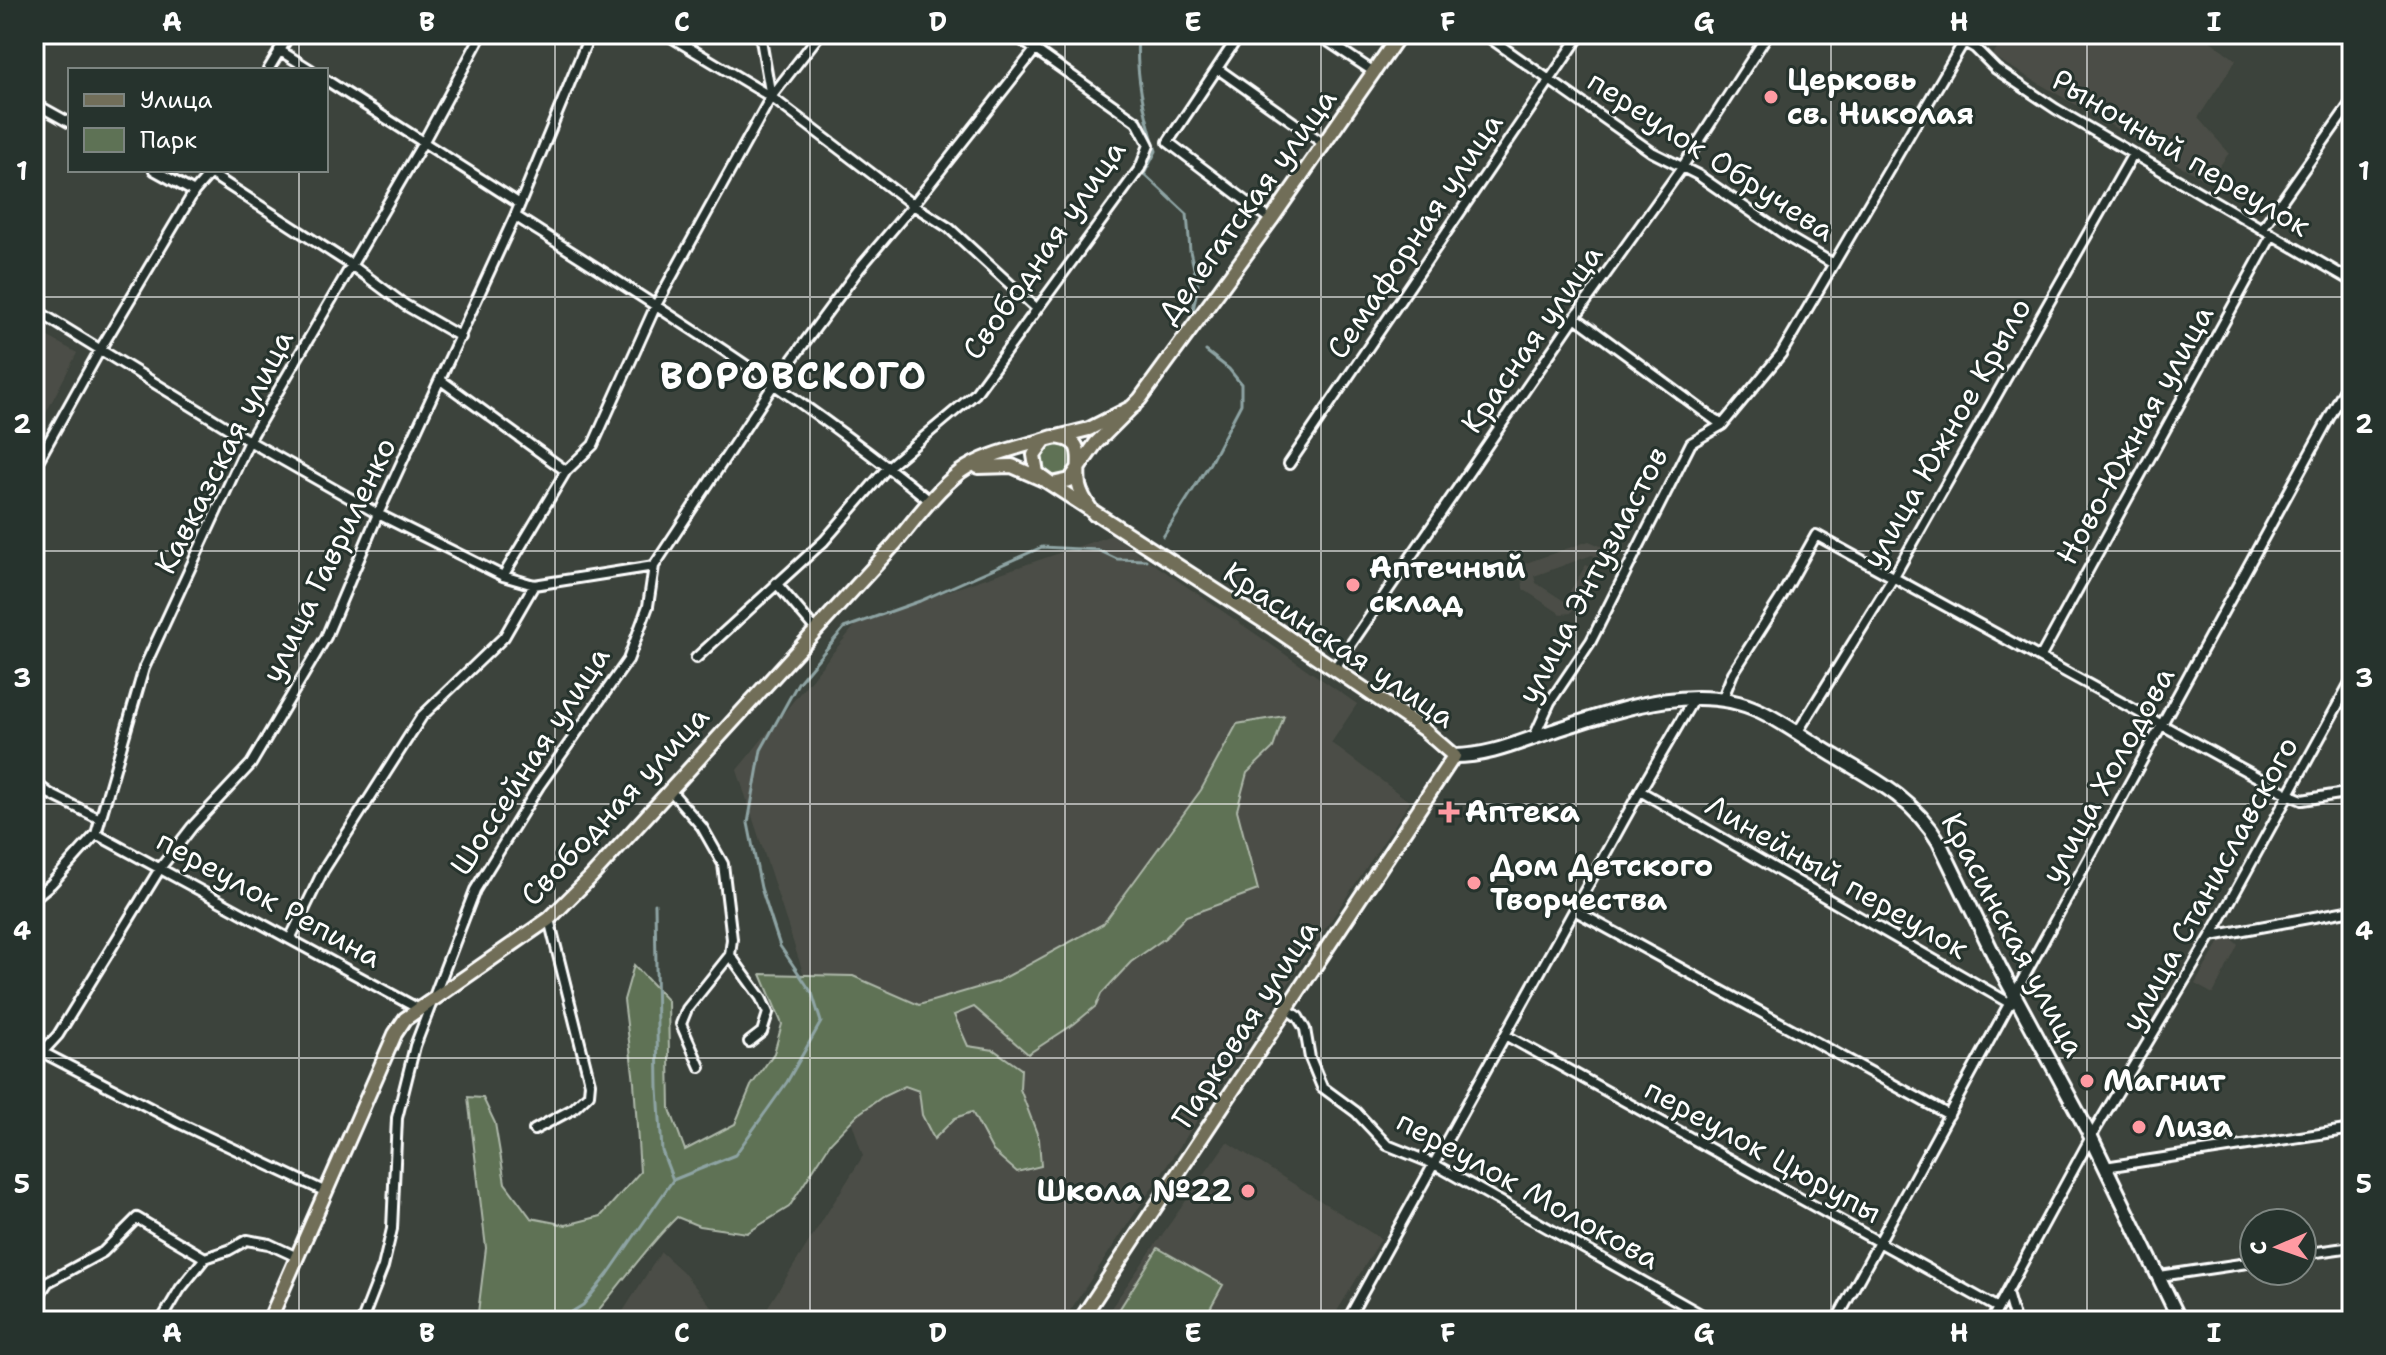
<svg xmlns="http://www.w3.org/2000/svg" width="2386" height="1355" viewBox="0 0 2386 1355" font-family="'Shantell Sans',sans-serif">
<rect width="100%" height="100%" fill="#3c433c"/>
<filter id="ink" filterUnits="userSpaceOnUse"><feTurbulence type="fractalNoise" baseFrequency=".0125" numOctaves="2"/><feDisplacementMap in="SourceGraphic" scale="16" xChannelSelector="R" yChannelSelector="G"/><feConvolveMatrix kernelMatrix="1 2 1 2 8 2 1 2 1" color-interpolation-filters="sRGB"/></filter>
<g filter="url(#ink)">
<path fill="#4c4e47" d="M2006,34H2201L2236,60L2198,118L2229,153L2208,182L1992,56Z
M34,329L77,353L34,436Z
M1112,535L1357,704L1331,743L1410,802L1063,1321H759L863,1156L737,770L858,622Z
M1589,541L1607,549L1604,560L1592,555L1534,576L1536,583L1564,601L1586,565L1594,569L1571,613L1561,614L1523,589L1522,571L1526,563Z
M2221,940H2233L2238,945L2213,994L2195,984Z
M1227,1142L1381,1239L1331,1321H1102Z
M661,1252L682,1271L720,1317L718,1321H617Z"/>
<path fill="#5e7255" stroke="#aeb8aa" stroke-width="2" d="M1041 460a16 16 0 1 1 32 0a16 16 0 1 1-32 0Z
M1284,716L1273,748L1247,773L1237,810L1258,890L1186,916L1165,938L1131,962L1101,994L1096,1006L1074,1024L1028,1054L974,1007L954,1015L968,1046L994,1050L1021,1069L1020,1089L1039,1139L1041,1166L1017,1172L993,1151L972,1112L955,1118L934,1139L922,1115L919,1091L905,1086L882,1097L857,1115L831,1142L789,1207L747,1233L699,1226L677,1217C644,1249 620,1287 589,1321H477L486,1248L468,1097L483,1098L495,1123L505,1183L531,1218L566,1225L601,1216L640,1172L634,1082L624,1000L634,965L668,1001L670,1109L685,1150L735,1124L751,1086L774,1053L782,1024L761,974L853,976L919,1005L997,982L1103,924L1201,790L1237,724Z
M1158,1248L1223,1285L1203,1321H1112Z"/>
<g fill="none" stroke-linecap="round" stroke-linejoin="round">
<path stroke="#8ea4a4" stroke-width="3" d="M1138,34C1135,75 1144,112 1156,151L1144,174L1187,214L1190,251L1198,285L1191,320
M1163,537L1210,463L1241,404V384L1229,369L1206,351
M673,1180L735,1155L787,1082L821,1022L812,993L780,946L761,888L748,823L761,750L798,683L844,628L920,601L1042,547L1098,550L1117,559L1146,560
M557,1321L583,1305L608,1274L673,1180L662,1151L658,1088L655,904"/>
<defs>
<path id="street" d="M666,34L771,97L913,205L949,228L1036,308
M760,34L771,97
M1240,34L1168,142L1271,220
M1317,34L1374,72
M1484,34L1652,152L1698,175L1791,239L1832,263
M1950,34L1975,48L1996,69L2056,109L2352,281
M279,50L311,70
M1218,69L1324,144
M268,70L290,34
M326,80L520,204
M34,103L70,123
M154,170L194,192
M211,174L350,264L405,305L461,337
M515,216C657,306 800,395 930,501
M2262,229L2352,101
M34,309L249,441L378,514L503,576L534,585L654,566
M1575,317L1722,425
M442,381L566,471
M1289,464L1581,34
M34,468L101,348L194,192L213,170
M503,576L566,471L593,445L656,305L771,97L820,34
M776,583L816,630
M696,658L824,541L888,467L975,394L1140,168L1149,145L1137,122L1013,34
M2040,658L2272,235
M1334,669L1575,317L1681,169L1768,34
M1722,700L1733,673L1782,596L1816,535L2288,794L2302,800L2352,792
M1797,733L1893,578L2133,154
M1534,737L1550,702L1591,641L1691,443L1722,425L1781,354L1963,43
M34,782L50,794L100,819
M669,789L702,827L723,864L732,939L730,955L687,1009L681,1024L700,1067
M1640,791L2011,1004
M96,834L417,1008
M34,898L51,884L96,834L144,668L249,441L424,141L482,34
M1574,910L1949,1115
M2211,936L2352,910
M291,937L323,871L422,716L504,637L534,585
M730,955L761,998L768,1013L762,1032L749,1042
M1287,1009L1298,1017L1305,1029L1310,1058L1322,1087L1356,1112L1387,1145L1434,1164L1713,1321
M1505,1035L1998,1308
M42,1052L181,1124L324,1191
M34,1061L58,1035L161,867L192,827L251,764L326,637L378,514L515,216L590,34
M534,1130L573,1109L589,1094L590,1083L549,919
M2105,1167L2352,1129
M2302,1254L2352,1247
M205,1258L229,1250L247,1240L269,1244L297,1257
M2160,1276L2254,1262
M2007,1293L2015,1321
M34,1302L48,1282L103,1252L137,1218L205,1258L180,1289L161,1321
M362,1321L383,1267L392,1229L397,1118L415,1046L475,890L539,786L628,660L648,606L654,566L774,384L859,269L913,205L1035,50L1045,34
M1347,1321L1640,791L1694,698
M1836,1321L2352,376
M1991,1321L2091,1137L2211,936L2352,679"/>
<path id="secondary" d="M1454,756C1490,756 1519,742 1553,731C1615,711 1696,680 1760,711C1785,723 1809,741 1833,755C1874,779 1914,799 1939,842L2000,968L2091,1137L2180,1321"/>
<path id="primary" d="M1134,406L1089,429L1045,440L1034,455L1037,473L1052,484L1070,480L1096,443L1140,399L1271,220L1400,34
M978,467L1012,466L1046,481L1274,628L1423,729L1454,756L1080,1321
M269,1321L395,1034L405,1019L549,919L591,877L893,546C914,521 934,492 960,472C986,453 1023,447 1053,437C1090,439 1075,461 1079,485C1081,496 1088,505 1094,514"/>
</defs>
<use href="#street" stroke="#fff" stroke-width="14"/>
<use href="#secondary" stroke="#fff" stroke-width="18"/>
<use href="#primary" stroke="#fff" stroke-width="18"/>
<use href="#street" stroke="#26332d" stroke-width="8"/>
<use href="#secondary" stroke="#26332d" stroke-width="12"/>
<use href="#primary" stroke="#716e59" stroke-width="12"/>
</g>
</g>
<path fill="none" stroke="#fff" stroke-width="2" stroke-opacity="0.55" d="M299,34V70M555,34V1321M810,34V1321M1065,34V1321M1321,34V1321M1576,34V1321M1831,34V1321M2087,34V1321M299,170V1321M34,297H2352M34,551H2352M34,804H2352M34,1058H2352"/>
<g fill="#ff9aa2" stroke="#26332d" stroke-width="3">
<circle cx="1771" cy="97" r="8"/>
<circle cx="1353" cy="585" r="8"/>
<path d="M1445 800h8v8h8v8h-8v8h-8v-8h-8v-8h8z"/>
<circle cx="1474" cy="883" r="8"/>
<circle cx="2087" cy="1081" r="8"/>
<circle cx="2139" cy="1127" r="8"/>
<circle cx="1248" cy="1191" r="8"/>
</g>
<g text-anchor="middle" stroke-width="6" stroke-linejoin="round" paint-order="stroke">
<g font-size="30" font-weight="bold" fill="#fff" stroke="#26332d" text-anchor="start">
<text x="1787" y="90">Церковь<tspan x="1787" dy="34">св. Николая</tspan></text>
<text x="1369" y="578">Аптечный<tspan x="1369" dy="34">склад</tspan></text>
<text x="1465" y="822">Аптека</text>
<text x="1490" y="876">Дом Детского<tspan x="1490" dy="34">Творчества</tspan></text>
<text x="2103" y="1091">Магнит</text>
<text x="2155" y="1137">Лиза</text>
<text x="1232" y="1201" text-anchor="end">Школа №22</text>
</g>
<g font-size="30" fill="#fff" stroke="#26332d">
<text transform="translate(2181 153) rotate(31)" y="10">Рыночный переулок</text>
<text transform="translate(1711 156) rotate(33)" y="10">переулок Обручева</text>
<text transform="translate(1247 206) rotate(-54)" y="10">Делегатская улица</text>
<text transform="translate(1415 236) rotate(-56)" y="10">Семафорная улица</text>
<text transform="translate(1044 250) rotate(-55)" y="10">Свободная улица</text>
<text transform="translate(1532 339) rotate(-55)" y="10">Красная улица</text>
<text transform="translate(1947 433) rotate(-60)" y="10">улица Южное Крыло</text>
<text transform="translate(2135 435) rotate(-61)" y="10">Ново-Южная улица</text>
<text transform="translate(224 452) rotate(-63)" y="10">Кавказская улица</text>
<text transform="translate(329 560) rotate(-64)" y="10">улица Гавриленко</text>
<text transform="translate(1593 575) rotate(-62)" y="10">улица Энтузиастов</text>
<text transform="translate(1339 645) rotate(34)" y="10">Красинская улица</text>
<text transform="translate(530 761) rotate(-57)" y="10">Шоссейная улица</text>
<text transform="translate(2108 775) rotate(-61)" y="10">улица Холодова</text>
<text transform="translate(615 806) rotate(-47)" y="10">Свободная улица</text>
<text transform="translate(1837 877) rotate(30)" y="10">Линейный переулок</text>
<text transform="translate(2210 884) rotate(-61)" y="10">улица Станиславского</text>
<text transform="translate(269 899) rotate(29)" y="10">переулок Репина</text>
<text transform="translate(2013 935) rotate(62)" y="10">Красинская улица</text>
<text transform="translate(1245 1024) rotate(-57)" y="10">Парковая улица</text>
<text transform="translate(1763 1151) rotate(29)" y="10">переулок Цюрупы</text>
<text transform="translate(1528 1190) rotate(29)" y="10">переулок Молокова</text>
</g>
<g font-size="38" font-weight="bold" letter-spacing="2" fill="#fff" stroke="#26332d">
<text x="794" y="389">ВОРОВСКОГО</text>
</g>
</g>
<rect width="2386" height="1355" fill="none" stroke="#26332d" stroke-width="88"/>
<rect x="68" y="68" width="260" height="104" fill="#26332d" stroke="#7d8581" stroke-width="2"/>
<rect x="84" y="94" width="40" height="12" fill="#716e59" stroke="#7d8581" stroke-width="2"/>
<text x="140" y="108" font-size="24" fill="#ffffff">Улица</text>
<rect x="84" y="128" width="40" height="24" fill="#5e7255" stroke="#7d8581" stroke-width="2"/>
<text x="140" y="148" font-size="24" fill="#ffffff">Парк</text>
<g transform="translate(2278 1247) rotate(268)"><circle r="38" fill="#26332d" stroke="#7d8581" stroke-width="2"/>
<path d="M0-6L14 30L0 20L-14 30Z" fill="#ff9aa2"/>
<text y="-12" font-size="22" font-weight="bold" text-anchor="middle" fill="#ffffff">С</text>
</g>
<rect x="44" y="44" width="2298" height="1267" fill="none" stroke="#fff" stroke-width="3"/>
<g font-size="26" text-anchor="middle" font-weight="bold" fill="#fff">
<text x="172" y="31">A</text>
<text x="427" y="31">B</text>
<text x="682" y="31">C</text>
<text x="938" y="31">D</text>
<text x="1193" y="31">E</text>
<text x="1448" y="31">F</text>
<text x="1704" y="31">G</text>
<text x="1959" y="31">H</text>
<text x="2214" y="31">I</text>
<text x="22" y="180">1</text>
<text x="2364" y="180">1</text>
<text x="22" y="433">2</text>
<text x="2364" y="433">2</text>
<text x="22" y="687">3</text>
<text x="2364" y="687">3</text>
<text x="22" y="940">4</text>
<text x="2364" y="940">4</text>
<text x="22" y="1193">5</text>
<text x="2364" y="1193">5</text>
<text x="172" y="1342">A</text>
<text x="427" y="1342">B</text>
<text x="682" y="1342">C</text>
<text x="938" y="1342">D</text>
<text x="1193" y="1342">E</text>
<text x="1448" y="1342">F</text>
<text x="1704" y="1342">G</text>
<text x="1959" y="1342">H</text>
<text x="2214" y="1342">I</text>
</g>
</svg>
